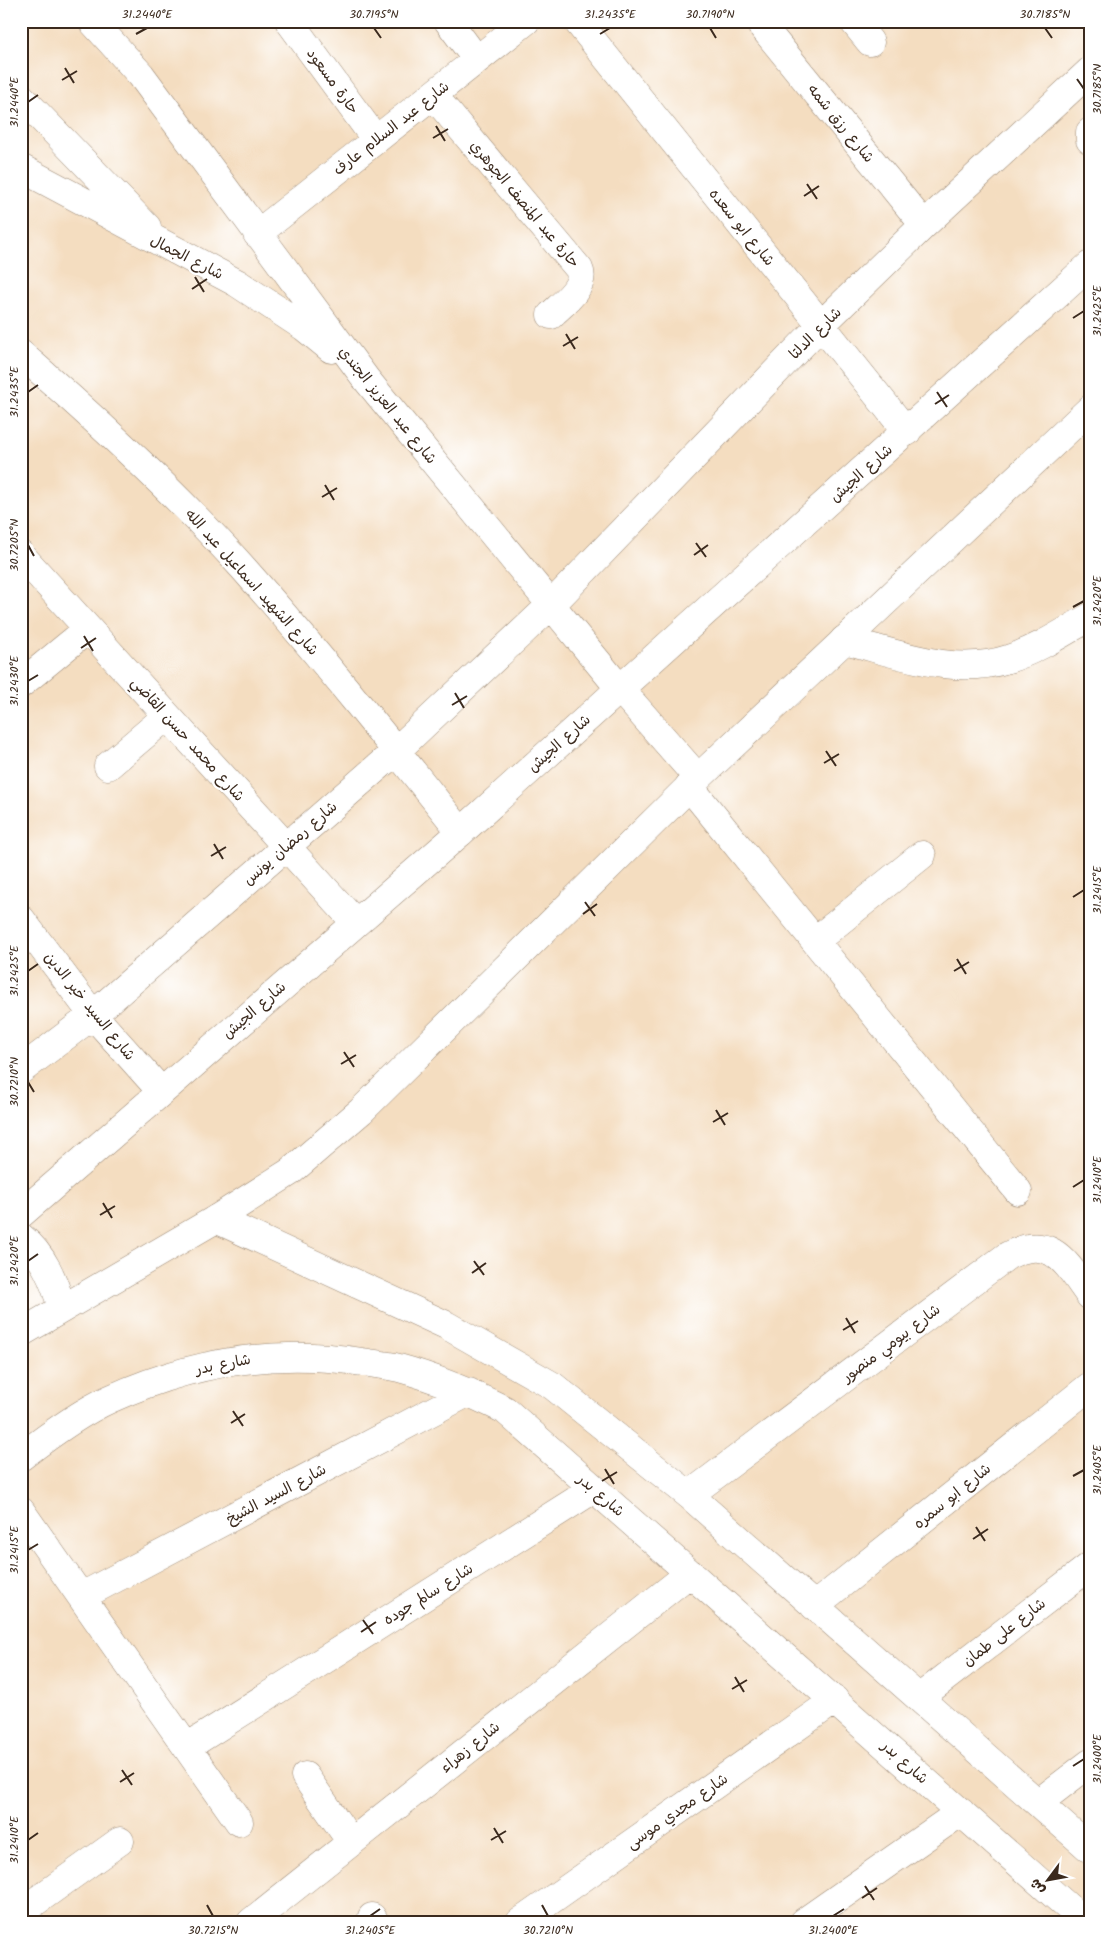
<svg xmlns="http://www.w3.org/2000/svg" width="1111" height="1943" viewBox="0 0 1111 1943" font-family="Kalam,'Playpen Sans Arabic',sans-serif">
<rect width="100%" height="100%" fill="#fff"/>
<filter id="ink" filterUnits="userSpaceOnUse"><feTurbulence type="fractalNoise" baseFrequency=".02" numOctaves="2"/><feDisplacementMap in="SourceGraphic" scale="10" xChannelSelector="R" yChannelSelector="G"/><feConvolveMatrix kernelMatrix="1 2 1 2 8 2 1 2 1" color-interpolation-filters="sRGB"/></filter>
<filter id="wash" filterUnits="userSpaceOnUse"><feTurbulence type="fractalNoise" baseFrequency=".0096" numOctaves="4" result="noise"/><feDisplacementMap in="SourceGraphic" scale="20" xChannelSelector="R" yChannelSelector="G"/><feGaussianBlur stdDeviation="1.12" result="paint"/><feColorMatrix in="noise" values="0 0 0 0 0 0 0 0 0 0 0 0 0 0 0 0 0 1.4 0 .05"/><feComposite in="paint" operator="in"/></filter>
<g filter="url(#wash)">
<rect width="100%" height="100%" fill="#f4ddc0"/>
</g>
<g filter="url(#ink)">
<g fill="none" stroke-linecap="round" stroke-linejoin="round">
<defs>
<path id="minor" d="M92,21L141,75L366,379L620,689L698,778
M289,21L376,140
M448,21L477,60
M577,21L907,432
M758,21L924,225
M853,21L870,42
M433,95L579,269C587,286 562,304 551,315
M21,97L147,227
M1090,132V140
M21,168L237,283L304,327L331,349
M257,234L526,21
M21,354C99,422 175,492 244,569C319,654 390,743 461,832
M21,555L355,922
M844,640C897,653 954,677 1008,659C1037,650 1064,632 1090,617
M21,684L88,629
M108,766L167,716
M689,786L1018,1191
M21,919L93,1015L161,1091
M815,941L922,855
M21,1070L93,1015L396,751L551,605L821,325L924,225L1090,71
M216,1219L446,1325L553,1386L689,1495L1090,1849
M21,1457C48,1436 79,1413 110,1399C191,1362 274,1348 362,1362C374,1364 387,1365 399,1368C436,1378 471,1393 505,1410L1085,1922
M689,1495L1007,1256C1051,1232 1066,1263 1090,1296
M21,1511L239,1822
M82,1596L469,1392
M814,1606L1090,1386
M919,1698L1090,1566
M187,1747L594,1489
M305,1776L351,1842
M1038,1803L1090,1763
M21,1912L120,1841
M372,1917L375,1922
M251,1922L690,1573
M520,1922L835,1700
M804,1922L961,1812"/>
<path id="major" d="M21,1214L461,832L1090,265
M21,1237C44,1255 54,1281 62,1308
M21,1333L216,1219L290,1172L361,1111L698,778L1090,409"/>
</defs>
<use href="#minor" stroke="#98846f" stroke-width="29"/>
<use href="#major" stroke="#98846f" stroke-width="29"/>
<use href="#minor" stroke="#fff" stroke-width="28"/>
<use href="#major" stroke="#fff" stroke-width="28"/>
</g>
</g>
<path fill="none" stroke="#3b2a1e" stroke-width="2" d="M374,28L381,38M710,28L716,38M1045,28L1052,38M136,34L147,28M600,34L610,28M65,68L74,83M1077,79L1084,89M62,80L77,71M28,102L38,95M436,126L445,141M433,138L448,129M807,184L817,199M804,196L819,186M195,277L204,292M192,289L207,279M1073,318L1084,311M566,334L575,349M563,346L578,337M28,392L38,385M937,392L947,407M935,404L949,395M325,485L334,500M322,497L337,488M696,543L706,557M28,545L34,556M694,555L708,545M1073,607L1084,601M84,636L93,651M81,648L96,638M28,681L38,675M455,693L464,708M452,705L467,696M826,751L836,766M824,763L839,754M214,844L223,859M211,856L226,847M1073,897L1084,890M585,902L595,916M583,914L597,904M957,959L966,974M28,971L38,964M954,971L969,962M344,1052L354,1067M341,1064L356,1055M28,1082L34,1092M716,1110L725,1125M713,1122L728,1113M1073,1187L1084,1180M103,1203L112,1218M100,1215L115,1206M28,1261L38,1254M474,1261L484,1275M472,1273L486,1263M846,1318L855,1333M843,1330L858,1321M233,1411L243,1426M231,1423L245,1414M605,1469L614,1484M1073,1476L1084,1470M602,1481L617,1472M976,1527L985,1541M973,1539L988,1529M28,1550L38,1544M363,1620L373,1634M361,1632L376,1622M735,1677L744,1692M732,1689L747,1680M1073,1766L1084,1759M122,1770L132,1785M120,1782L134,1773M494,1828L503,1843M28,1840L38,1833M491,1840L506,1831M865,1886L874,1900M862,1898L877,1888M207,1905L213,1916M542,1905L548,1916M370,1916L380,1909M833,1916L844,1909"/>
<g text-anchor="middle" stroke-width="4.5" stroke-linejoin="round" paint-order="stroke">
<g font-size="15" fill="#3b2a1e" stroke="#fff">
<text transform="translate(333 81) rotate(54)" y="5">حارة مسعود</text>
<text transform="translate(841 123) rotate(51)" y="5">شارع رزق شمه</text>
<text transform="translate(391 128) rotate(-38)" y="5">شارع عبد السلام عارف</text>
<text transform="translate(525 204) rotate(50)" y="5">حارة عبد المنصف الجوهري</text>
<text transform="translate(742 227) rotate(51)" y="5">شارع ابو سعده</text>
<text transform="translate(187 257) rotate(27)" y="5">شارع الجمال</text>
<text transform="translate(815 333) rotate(-45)" y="5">شارع الدلتا</text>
<text transform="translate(388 405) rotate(51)" y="5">شارع عبد العزيز الجندي</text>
<text transform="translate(861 473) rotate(-42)" y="5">شارع الجيش</text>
<text transform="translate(252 582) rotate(48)" y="5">شارع الشهيد اسماعيل عبد الله</text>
<text transform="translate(188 739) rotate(48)" y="5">شارع محمد حسن القاضي</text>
<text transform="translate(559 743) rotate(-42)" y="5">شارع الجيش</text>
<text transform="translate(290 843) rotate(-41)" y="5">شارع رمضان يونس</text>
<text transform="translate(90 1006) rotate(51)" y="5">شارع السيد خير الدين</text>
<text transform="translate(254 1010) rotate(-41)" y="5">شارع الجيش</text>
<text transform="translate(891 1343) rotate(-37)" y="5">شارع بيومي منصور</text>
<text transform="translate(223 1364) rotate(-11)" y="5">شارع بدر</text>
<text transform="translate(276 1494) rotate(-28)" y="5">شارع السيد الشيخ</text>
<text transform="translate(601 1495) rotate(41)" y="5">شارع بدر</text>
<text transform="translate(952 1496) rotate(-39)" y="5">شارع ابو سمره</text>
<text transform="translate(428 1594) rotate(-32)" y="5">شارع سالم جوده</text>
<text transform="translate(1004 1632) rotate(-38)" y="5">شارع على طمان</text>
<text transform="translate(470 1747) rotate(-39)" y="5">شارع زهراء</text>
<text transform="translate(905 1762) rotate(42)" y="5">شارع بدر</text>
<text transform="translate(677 1811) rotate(-35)" y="5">شارع مجدي موسى</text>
</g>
</g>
<rect width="1111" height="1943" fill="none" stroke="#fff" stroke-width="55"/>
<g transform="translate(1048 1880) rotate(238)" stroke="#ffffff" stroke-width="4" paint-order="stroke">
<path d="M0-4L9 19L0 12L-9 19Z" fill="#3b2a1e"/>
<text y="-8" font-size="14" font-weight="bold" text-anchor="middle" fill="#3b2a1e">ش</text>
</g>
<rect x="28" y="28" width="1056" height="1888" fill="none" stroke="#3b2a1e" stroke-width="2"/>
<g font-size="12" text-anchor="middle" fill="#3b2a1e">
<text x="147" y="18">31.2440°E</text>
<text x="374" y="18">30.7195°N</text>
<text x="610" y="18">31.2435°E</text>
<text x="710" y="18">30.7190°N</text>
<text x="1045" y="18">30.7185°N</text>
<text transform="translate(1097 89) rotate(-90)" y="4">30.7185°N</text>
<text transform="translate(14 102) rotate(-90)" y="4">31.2440°E</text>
<text transform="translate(1097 311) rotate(-90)" y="4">31.2425°E</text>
<text transform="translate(14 392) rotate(-90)" y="4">31.2435°E</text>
<text transform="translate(14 545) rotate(-90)" y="4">30.7205°N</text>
<text transform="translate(1097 601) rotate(-90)" y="4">31.2420°E</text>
<text transform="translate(14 681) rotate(-90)" y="4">31.2430°E</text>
<text transform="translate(1097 890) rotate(-90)" y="4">31.2415°E</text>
<text transform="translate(14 971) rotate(-90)" y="4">31.2425°E</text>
<text transform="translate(14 1082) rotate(-90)" y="4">30.7210°N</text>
<text transform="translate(1097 1180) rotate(-90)" y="4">31.2410°E</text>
<text transform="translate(14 1261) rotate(-90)" y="4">31.2420°E</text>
<text transform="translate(1097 1470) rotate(-90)" y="4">31.2405°E</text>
<text transform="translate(14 1550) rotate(-90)" y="4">31.2415°E</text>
<text transform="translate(1097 1759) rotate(-90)" y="4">31.2400°E</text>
<text transform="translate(14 1840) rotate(-90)" y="4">31.2410°E</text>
<text x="213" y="1934">30.7215°N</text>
<text x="370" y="1934">31.2405°E</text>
<text x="548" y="1934">30.7210°N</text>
<text x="833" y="1934">31.2400°E</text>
</g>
</svg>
